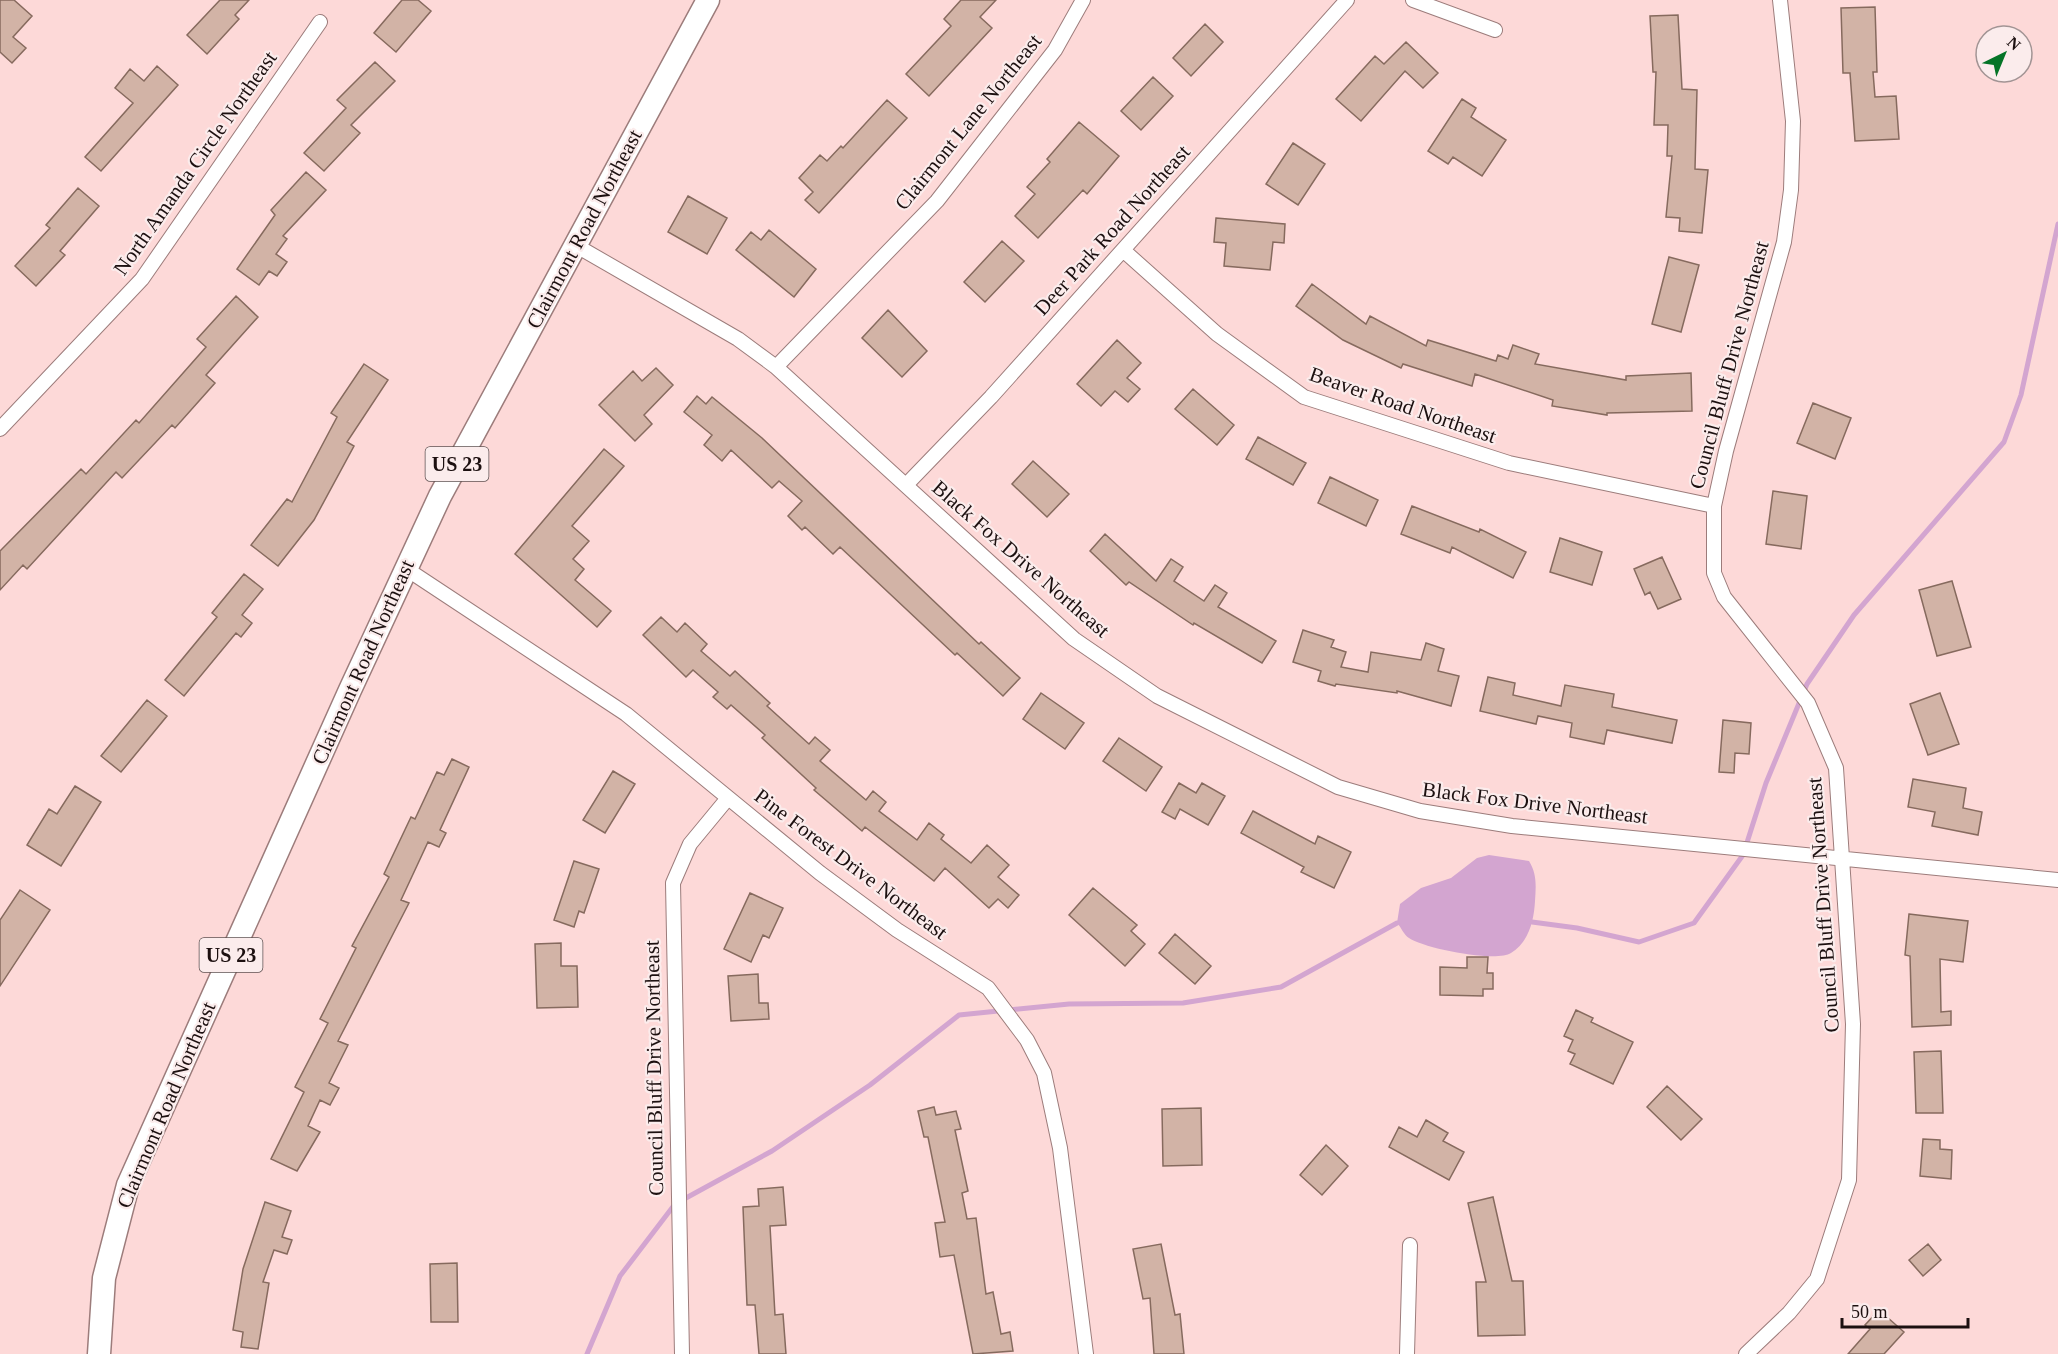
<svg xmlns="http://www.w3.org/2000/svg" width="2058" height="1354" viewBox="0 0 2058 1354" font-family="'Times New Roman',serif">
<rect width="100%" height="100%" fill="#fdd9d8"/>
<path fill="#d3a5d0" d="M1489,855L1529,861C1537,874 1536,886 1535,901C1534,920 1529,942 1511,953C1496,963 1423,948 1409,938C1404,935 1401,927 1397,923L1400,904L1421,888L1451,878L1477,858Z"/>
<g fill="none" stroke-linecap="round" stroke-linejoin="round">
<path stroke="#d3a5d0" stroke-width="5" d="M1532,922L1577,928L1639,942L1694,923L1743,855L1766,783L1807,684L1854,615L2004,442L2021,395L2058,224
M587,1354L620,1276L675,1204L772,1151L870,1085L959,1015L1069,1004L1183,1003L1281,987L1397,923"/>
</g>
<path fill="#d2b3a6" stroke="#866a5e" stroke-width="1.5" d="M0,0H14L32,16L13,37L26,48L12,63L0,52Z
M220,0H249L235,15L239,19L207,54L187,35Z
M402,0H418L431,11L396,52L374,33Z
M961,0H996L980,17L992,28L929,96L906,74L951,26L944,19Z
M1875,7L1877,72H1873L1875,97L1896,96L1899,139L1855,141L1850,73H1843L1841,8Z
M1678,15L1682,89L1697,90L1695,169L1708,170L1702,233L1679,231L1680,218L1666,217L1672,156H1667L1668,125H1654L1656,72H1653L1650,16Z
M1205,24L1223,42L1191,76L1173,58Z
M1406,42L1438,73L1423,88L1405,71L1361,121L1336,99L1375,56L1384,64Z
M375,62L395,81L351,125L360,133L324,171L304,153L346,108L337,100Z
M157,66L178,85L101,171L85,157L133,103L115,88L130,69L144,81Z
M1153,77L1173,96L1141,130L1121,111Z
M1462,99L1476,108L1471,117L1506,140L1482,176L1453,157L1448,164L1428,151Z
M887,100L907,118L819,213L805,200L813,192L799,178L820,155L827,161L841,146L843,148Z
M1079,122L1119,156L1087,194L1083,190L1038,238L1015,216L1035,194L1027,187L1050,162L1047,159Z
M1293,143L1325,164L1298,205L1266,184Z
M306,172L326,190L283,236L287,239L276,254L287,262L277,276L269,271L259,285L237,269L275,215L271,210Z
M78,188L99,206L60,251L65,255L36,286L15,266L50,228L46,225Z
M688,196L727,218L707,254L668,232Z
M1216,218L1285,224L1284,243L1273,242L1270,270L1224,266L1226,243L1214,242Z
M769,230L816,269L794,297L736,250L751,232L761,240Z
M1002,241L1024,261L985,302L964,282Z
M1669,257L1699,265L1681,332L1652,324Z
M1312,284L1366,324L1370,316L1426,346L1428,340L1496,361L1498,355L1508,359L1513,345L1539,354L1535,364L1626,380V376L1691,373L1692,411L1607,413V415L1552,406L1553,400L1475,374L1472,386L1403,364L1401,368L1343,340L1296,306Z
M236,296L258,317L206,375L215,383L175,428L172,425L122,478L116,472L27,569L23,565L0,590V551L81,469L86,474L136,420L139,423L206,347L197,339Z
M888,310L927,351L902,377L862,338Z
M1117,340L1141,363L1127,378L1140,389L1128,402L1115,391L1101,406L1077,384Z
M364,364L388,380L347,442L354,446L314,520L278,566L251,545L287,499L292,502L337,417L331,413Z
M656,368L673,385L644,415L652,424L635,441L599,405L633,371L642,381Z
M1193,389L1234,425L1217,445L1175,409Z
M697,396L706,404L712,397L762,438L979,644L981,642L1020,678L1003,696L957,653L955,655L840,547L833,554L805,527L802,530L788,516L802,501L779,481L772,488L731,450L722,461L704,445L712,435L684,412Z
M1813,403L1851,418L1835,459L1797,443Z
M1258,437L1306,463L1293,485L1246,459Z
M604,449L624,466L572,526L589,541L573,559L584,569L575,580L611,611L597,627L515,554Z
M1033,461L1069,494L1047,517L1012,484Z
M1330,477L1378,500L1366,526L1318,503Z
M1773,491L1807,496L1801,549L1766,544Z
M1412,506L1479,532L1480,529L1526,552L1513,578L1452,547L1450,553L1401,534Z
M1105,534L1156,581L1171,559L1183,567L1174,581L1204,601L1215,585L1227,593L1218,607L1276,641L1262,663L1194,623L1193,625L1129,582L1126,585L1090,551Z
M1560,538L1602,552L1592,585L1550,572Z
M1662,557L1681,599L1658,609L1650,592L1645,595L1634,569Z
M244,574L263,589L242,615L252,623L241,637L236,633L184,696L165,680L217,617L212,613Z
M1952,581L1971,647L1937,656L1919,590Z
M661,617L677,632L685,623L707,644L701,651L730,676L735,671L770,703L767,706L809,744L815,737L830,750L820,761L866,800L873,791L886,802L879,811L917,840L929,823L944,835L941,839L971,863L987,845L1009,865L998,877L1019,895L1008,908L998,899L989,908L945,868L934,881L865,827L862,831L814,790L816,788L762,738L765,735L731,705L727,709L713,697L718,692L693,670L686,677L643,635Z
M1303,630L1334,640L1331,647L1346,652L1341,667L1368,672L1371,652L1421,660L1426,643L1444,649L1438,671L1459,676L1451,706L1397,691V693L1336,684L1335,686L1318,681L1321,671L1293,662Z
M1488,677L1515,683L1513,695L1561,706L1565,685L1614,694L1612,707L1677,720L1672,743L1607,730L1604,744L1570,737L1572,723L1538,716L1536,724L1480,711Z
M1041,693L1084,723L1065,749L1023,719Z
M1940,693L1959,744L1928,755L1910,704Z
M147,700L167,716L121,772L101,756Z
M1723,720L1751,723L1749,754L1735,753L1734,773L1719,772Z
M1119,738L1162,767L1146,791L1103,761Z
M452,759L469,767L440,830L446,833L439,847L428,842L401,900L409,903L338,1041L348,1045L329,1083L339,1088L330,1105L320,1100L308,1126L320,1132L297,1171L271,1159L304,1092L295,1087L328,1023L320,1019L356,948L352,946L389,877L384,874L411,817L415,819L437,772L444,775Z
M613,771L635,784L605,833L583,820Z
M1913,779L1966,788L1963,808L1982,812L1978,835L1932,826L1935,812L1908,807Z
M1179,783L1196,793L1202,783L1225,796L1208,825L1180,809L1175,819L1162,812Z
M75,786L101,802L61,866L27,845L49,809L57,814Z
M1253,811L1315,844L1318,836L1351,852L1334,888L1301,872L1304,867L1241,833Z
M574,861L599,869L584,913L579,911L574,927L554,920Z
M1093,888L1137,925L1131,931L1145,944L1125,966L1069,915Z
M20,890L50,910L0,986V920Z
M750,893L783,908L769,938L763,935L751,962L724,949Z
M1909,914L1968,921L1963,962L1940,959L1941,1012L1951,1011V1025L1912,1027L1910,956L1905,955Z
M1175,934L1211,966L1195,984L1159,953Z
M561,943V966H577L578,1007L537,1008L535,944Z
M1467,957H1488L1487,973H1493V989H1483V996L1440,995V967L1467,968Z
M758,974L759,1003H768L769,1019L731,1021L728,976Z
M1576,1010L1593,1018L1591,1022L1633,1042L1613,1084L1570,1064L1575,1054L1568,1051L1573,1040L1564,1036Z
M1941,1051L1943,1113H1916L1914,1052Z
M1667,1086L1702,1119L1681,1140L1647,1107Z
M934,1107L936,1115L956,1111L961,1129L955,1130L968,1191L962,1193L967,1219L976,1218L986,1294L993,1292L1001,1334L1010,1332L1013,1351L973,1354L954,1255L940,1257L935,1223L945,1222L928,1137H924L918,1111Z
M1201,1108L1202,1165L1163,1166L1162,1109Z
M1426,1120L1448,1133L1443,1141L1464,1152L1449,1180L1389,1147L1399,1127L1417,1137Z
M1923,1139L1940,1140V1149L1952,1150L1951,1179L1920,1176Z
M1326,1145L1348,1166L1322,1195L1300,1175Z
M783,1187L786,1225L770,1226L775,1315L783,1314L786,1354H759L755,1305H747L743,1207L759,1206L758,1189Z
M1493,1197L1512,1281H1523L1525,1335L1478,1336L1476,1282H1486L1468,1203Z
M265,1202L291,1211L282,1237L292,1240L287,1254L274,1250L263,1282L269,1283L258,1349L241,1347L243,1332L233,1330L243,1269Z
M1161,1244L1175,1315L1180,1314L1184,1354H1154L1150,1298L1143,1299L1133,1249Z
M1928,1244L1941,1260L1923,1276L1909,1260Z
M457,1263L458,1322H431L430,1264Z
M1879,1310L1904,1332L1884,1354H1848L1870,1329L1865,1325Z"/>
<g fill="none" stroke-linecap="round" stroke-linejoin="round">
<defs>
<path id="minor" d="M1413,0L1495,30
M575,245L738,339L776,367L1074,639L1157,696L1338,787L1420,811L1512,826L2058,880
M1123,250L1217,334L1304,397L1509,463L1714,506
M776,367L937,201L1055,50L1083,0
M0,429L142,279L320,22
M906,485L991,397L1347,0
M405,568L626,714L820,873L897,930L988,988L1027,1040L1044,1073L1060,1148L1086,1354
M682,1354L673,883L690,844L728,798
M1407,1354L1410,1245
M1746,1354L1789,1313L1817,1279L1849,1180L1853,1024L1836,768L1808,703L1724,597L1714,573V506L1726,451L1784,242L1791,190L1793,121L1780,0"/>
<path id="primary" d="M99,1354L104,1278L128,1185L350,690L440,496L708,0"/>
</defs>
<use href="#minor" stroke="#9c7c7b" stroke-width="16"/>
<use href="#primary" stroke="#9c7c7b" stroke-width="25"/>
<use href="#minor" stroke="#fff" stroke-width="14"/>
<use href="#primary" stroke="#fff" stroke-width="22"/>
</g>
<g text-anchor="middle" stroke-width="4.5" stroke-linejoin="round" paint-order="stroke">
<g fill="#fbecec" stroke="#5f5252" stroke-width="1.5">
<rect x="425.5" y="447" width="63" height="34" rx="4.5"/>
<rect x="199.5" y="938" width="63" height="34" rx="4.5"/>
</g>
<g font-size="20" font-weight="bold" fill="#1c1010">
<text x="457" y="471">US 23</text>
<text x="231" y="962">US 23</text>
</g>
<g font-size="21" fill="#1c1010" stroke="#fbecec">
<text transform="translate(968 122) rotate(-51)" y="7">Clairmont Lane Northeast</text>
<text transform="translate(195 163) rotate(-55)" y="7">North Amanda Circle Northeast</text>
<text transform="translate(584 229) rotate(-62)" y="7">Clairmont Road Northeast</text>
<text transform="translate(1112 230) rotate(-48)" y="7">Deer Park Road Northeast</text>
<text transform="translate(1729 365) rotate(-75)" y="7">Council Bluff Drive Northeast</text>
<text transform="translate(1403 405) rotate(19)" y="7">Beaver Road Northeast</text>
<text transform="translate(1021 559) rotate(41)" y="7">Black Fox Drive Northeast</text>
<text transform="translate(363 662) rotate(-66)" y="7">Clairmont Road Northeast</text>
<text transform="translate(1535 803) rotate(7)" y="7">Black Fox Drive Northeast</text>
<text transform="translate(851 864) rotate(37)" y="7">Pine Forest Drive Northeast</text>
<text transform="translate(1823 905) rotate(-94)" y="7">Council Bluff Drive Northeast</text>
<text transform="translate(654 1068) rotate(-91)" y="7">Council Bluff Drive Northeast</text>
<text transform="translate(166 1105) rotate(-67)" y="7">Clairmont Road Northeast</text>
</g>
</g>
<g transform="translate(2004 54) rotate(43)"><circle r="28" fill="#fbecec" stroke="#a29494" stroke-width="1.5"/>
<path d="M0-4.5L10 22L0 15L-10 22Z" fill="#057427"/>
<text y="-9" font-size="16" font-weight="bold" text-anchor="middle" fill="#1c1010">N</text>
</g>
<path d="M1842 1318v9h126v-9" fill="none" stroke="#1c1010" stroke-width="3"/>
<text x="1851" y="1318" font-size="18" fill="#1c1010" stroke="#fbecec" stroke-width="4.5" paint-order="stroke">50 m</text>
</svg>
